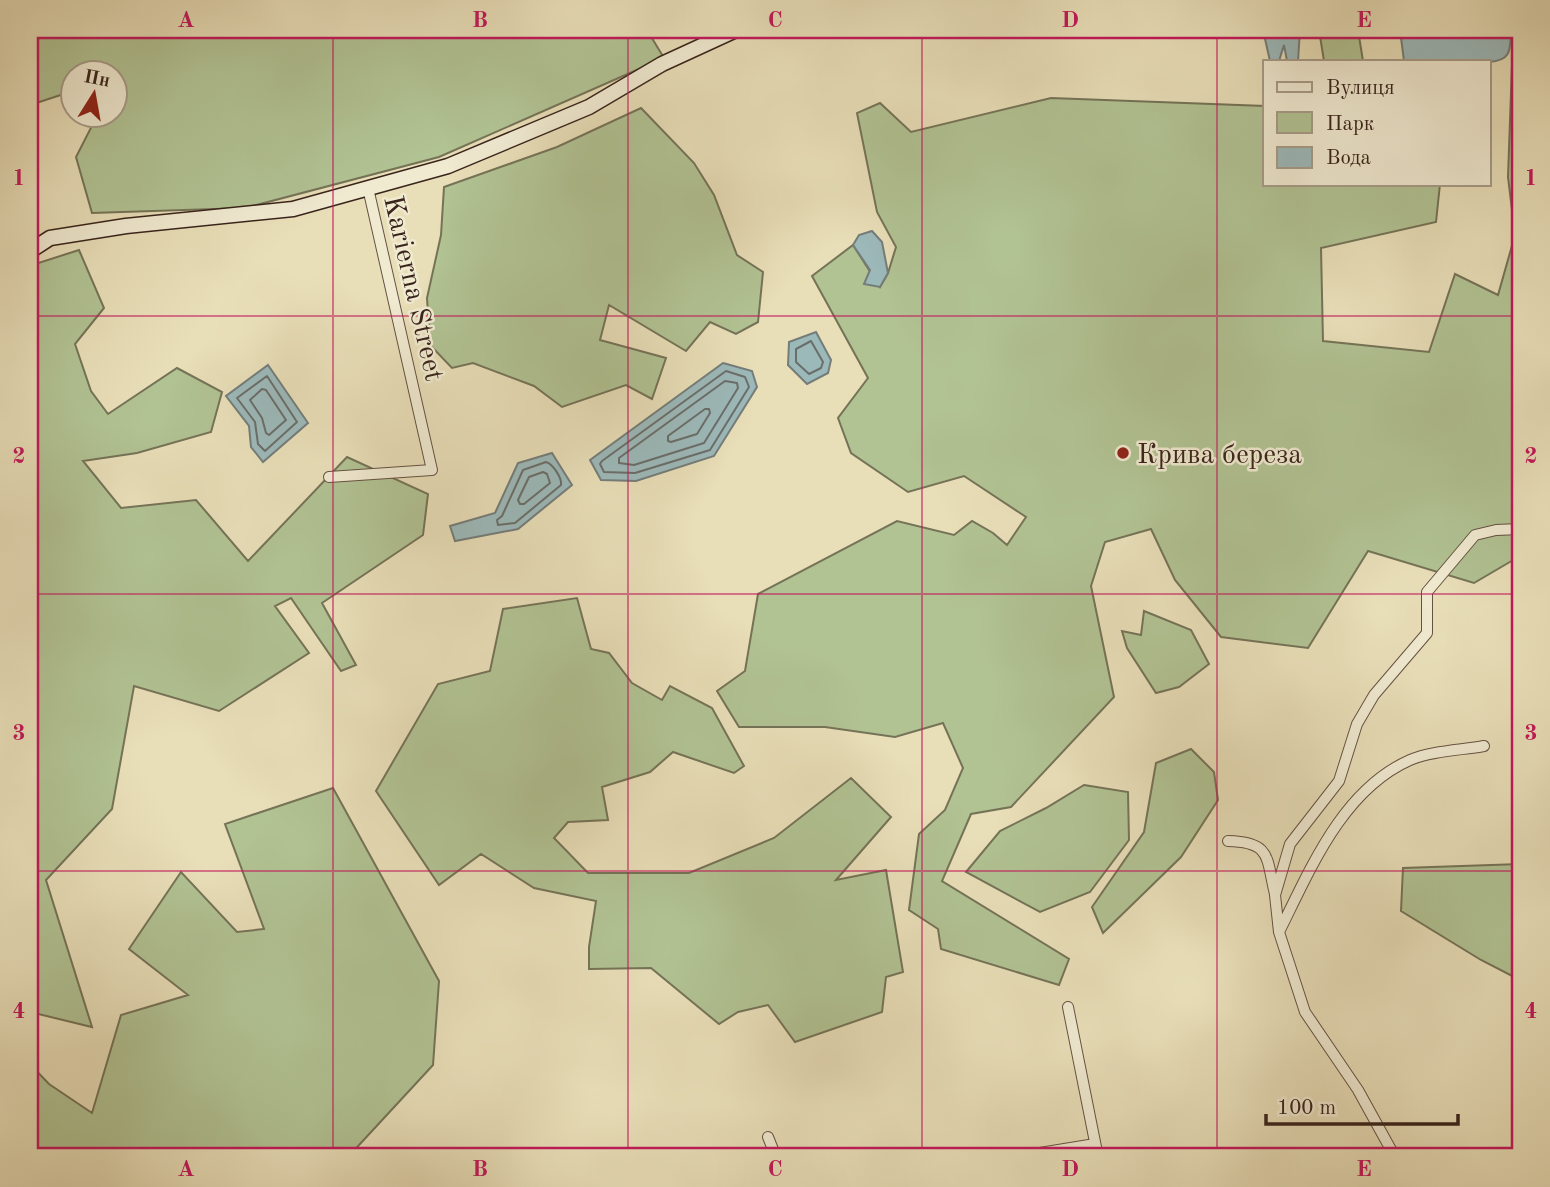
<svg xmlns="http://www.w3.org/2000/svg" width="1550" height="1187" viewBox="0 0 1550 1187" font-family="'Old Standard TT',serif">
<rect width="100%" height="100%" fill="#e8deb8"/>
<filter id="stains"><feTurbulence type="fractalNoise" baseFrequency=".00286" numOctaves="4"/><feColorMatrix values="0 0 0 0 .2 0 0 0 0 .09 0 0 0 0 .02 0 0 0 .5 -.17"/></filter>
<radialGradient id="worn" r=".72"><stop offset=".6" stop-color="#630" stop-opacity="0"/><stop offset="1" stop-color="#630" stop-opacity=".3"/></radialGradient>
<path fill="#b1c293" stroke="#757357" stroke-width="2" d="M30,30H647L664,58L439,157L245,208L92,213L76,157L97,116H116V74H74L73,91L30,105Z
M1319,30H1358L1363,61H1324Z
M1520,54V556L1474,583L1368,551L1308,648L1221,637L1175,580L1151,529L1105,542L1091,586L1114,697L1011,807L971,814L942,881L1069,959L1059,985L941,949L938,929L909,910L919,834L945,810L963,768L943,723L895,737L825,727H739L717,691L745,671L758,594L897,521L954,535L972,521L993,533L1007,545L1026,517L964,476L908,492L851,453L838,418L868,378L812,276L853,245L880,287L888,273L896,247L877,212L857,113L880,103L911,132L1051,98L1265,106V184H1440L1436,222L1321,248L1323,341L1429,352L1455,274L1498,295L1515,235L1508,177L1512,64Z
M641,108L694,163L714,195L737,255L763,272L758,322L736,334L710,322L686,351L609,305L600,340L666,358L652,399L626,385L562,407L534,386L473,363L452,368L430,345L427,298L441,235L444,187L557,147Z
M79,250L104,308L75,344L91,391L108,414L177,368L222,392L211,432L137,453L83,461L121,508L196,500L248,561L347,457L428,494L423,535L322,603L356,665L341,671L291,598L275,606L309,653L219,711L134,686L112,809L46,880L92,1027L30,1012V269L32,265Z
M577,598L591,649L609,653L632,683L662,700L670,686L712,708L744,766L734,773L673,752L650,772L602,787L608,820L568,822L554,838L588,873H689L774,838L851,778L891,817L836,880L886,870L903,972L886,977L882,1012L795,1042L768,1005L738,1012L719,1024L651,968L589,969V947L596,901L534,888L481,854L439,885L376,791L438,684L490,671L503,609Z
M1144,611L1191,630L1209,664L1179,687L1156,693L1127,648L1122,631L1141,635Z
M1191,749L1214,772L1218,800L1181,857L1103,933L1092,907L1144,832L1156,763Z
M1084,785L1128,792L1129,840L1090,892L1040,912L966,872L1000,831L1046,808Z
M333,788L439,981L433,1065L348,1157H30V1064L49,1084L92,1113L121,1015L188,995L129,949L181,872L237,932L264,929L225,824Z
M1520,864V980L1481,960L1401,911L1403,868Z"/>
<path fill="#9cb9ba" stroke="#747d7a" stroke-width="2" d="M1263,30H1300L1298,61H1287L1284,45L1279,61H1270Z
M1400,30H1511C1510,50 1512,60 1489,62L1404,61Z
M872,231L882,242L888,273L880,287L864,284L870,270L853,245L859,235Z
M816,332L831,360L828,373L807,384L788,365L789,342Z
M723,363L752,371L757,387L714,456L636,481L601,480L590,460Z
M268,365L308,423L263,462L251,447L249,426L226,396Z
M552,453L572,485L518,529L455,541L450,526L495,513L518,463Z"/>
<g fill="none" stroke-linecap="round" stroke-linejoin="round">
<path stroke="#6a6e6a" stroke-width="2" d="M811,341L823,362L821,368L809,374L796,362V349Z
M726,371L745,377L749,387L710,450L635,473L604,472L600,464L602,461Z
M267,376L297,422L265,451L258,444L255,422L237,398Z
M725,381L737,383L738,388L704,443L634,465L619,463V458Z
M262,389L266,390L286,420L269,435L266,433L262,418L250,400Z
M705,409H709L710,413L697,434L671,442L668,441V436Z
M546,462C553,464 562,478 561,485L515,523L498,525L497,520L502,516L523,470Z
M543,472L547,474L550,483L524,504H520L518,500L529,477Z"/>
<defs>
<path id="street" d="M329,477L432,470L368,188
M1228,841C1272,842 1266,858 1275,894
M1279,932C1310,870 1342,790 1410,760C1430,751 1462,750 1484,746
M1068,1007L1098,1157
M768,1137L776,1157
M1015,1157L1095,1144
M1395,1157L1358,1090L1305,1012L1279,932L1275,895L1290,844L1339,781L1357,724L1374,695L1427,633V592L1475,535L1496,530L1520,529"/>
<path id="secondary" d="M30,251L50,238L126,226L293,209L448,166L589,107L662,64L736,30"/>
</defs>
<use href="#street" stroke="#655242" stroke-width="12"/>
<use href="#secondary" stroke="#39241b" stroke-width="17"/>
<use href="#street" stroke="#f0ead1" stroke-width="10"/>
<use href="#secondary" stroke="#f0ead1" stroke-width="14"/>
</g>
<path fill="none" stroke="#c2185b" stroke-width="2" stroke-opacity="0.55" d="M333,30V1157M628,30V1157M922,30V1157M1217,30V1157M30,316H1520M30,594H1520M30,871H1520"/>
<circle fill="#8f2418" stroke="#f0ead1" stroke-width="2.5" cx="1123" cy="453" r="7"/>
<g text-anchor="middle" stroke-width="5" stroke-linejoin="round" paint-order="stroke">
<g font-size="28" fill="#39241b" stroke="#f0ead1">
<text transform="translate(415 288) rotate(77)" y="10">Karierna Street</text>
</g>
<g font-size="28" fill="#39241b" stroke="#f0ead1" text-anchor="start">
<text x="1137" y="463">Крива береза</text>
</g>
</g>
<rect width="1550" height="1187" fill="none" stroke="#e8deb8" stroke-width="77"/>
<rect x="1263" y="60" width="228" height="126" fill="#f0ead1" stroke="#a79b88" stroke-width="2"/>
<rect x="1277" y="82" width="35" height="10" fill="#f0ead1" stroke="#a79b88" stroke-width="2"/>
<text x="1326" y="94" font-size="21" fill="#39241b">Вулиця</text>
<rect x="1277" y="112" width="35" height="21" fill="#b1c293" stroke="#a79b88" stroke-width="2"/>
<text x="1326" y="130" font-size="21" fill="#39241b">Парк</text>
<rect x="1277" y="147" width="35" height="21" fill="#9cb9ba" stroke="#a79b88" stroke-width="2"/>
<text x="1326" y="164" font-size="21" fill="#39241b">Вода</text>
<g transform="translate(94 94) rotate(11)"><circle r="33" fill="#f0ead1" stroke="#a79b88" stroke-width="2"/>
<path d="M0-5L12 26L0 18L-12 26Z" fill="#8f2418"/>
<text y="-10" font-size="19" font-weight="bold" text-anchor="middle" fill="#39241b">Пн</text>
</g>
<path d="M1266 1114v10h192v-10" fill="none" stroke="#39241b" stroke-width="3.5"/>
<text x="1277" y="1114" font-size="21" fill="#39241b" stroke="#f0ead1" stroke-width="5" paint-order="stroke">100 m</text>
<rect x="38" y="38" width="1474" height="1110" fill="none" stroke="#c2185b" stroke-width="2.5"/>
<g font-size="23" text-anchor="middle" font-weight="bold" fill="#c2185b">
<text x="186" y="27">A</text>
<text x="480" y="27">B</text>
<text x="775" y="27">C</text>
<text x="1070" y="27">D</text>
<text x="1364" y="27">E</text>
<text x="19" y="185">1</text>
<text x="1531" y="185">1</text>
<text x="19" y="463">2</text>
<text x="1531" y="463">2</text>
<text x="19" y="740">3</text>
<text x="1531" y="740">3</text>
<text x="19" y="1018">4</text>
<text x="1531" y="1018">4</text>
<text x="186" y="1176">A</text>
<text x="480" y="1176">B</text>
<text x="775" y="1176">C</text>
<text x="1070" y="1176">D</text>
<text x="1364" y="1176">E</text>
</g>
<rect width="100%" height="100%" filter="url(#stains)"/>
<rect width="100%" height="100%" fill="url(#worn)"/>
</svg>
